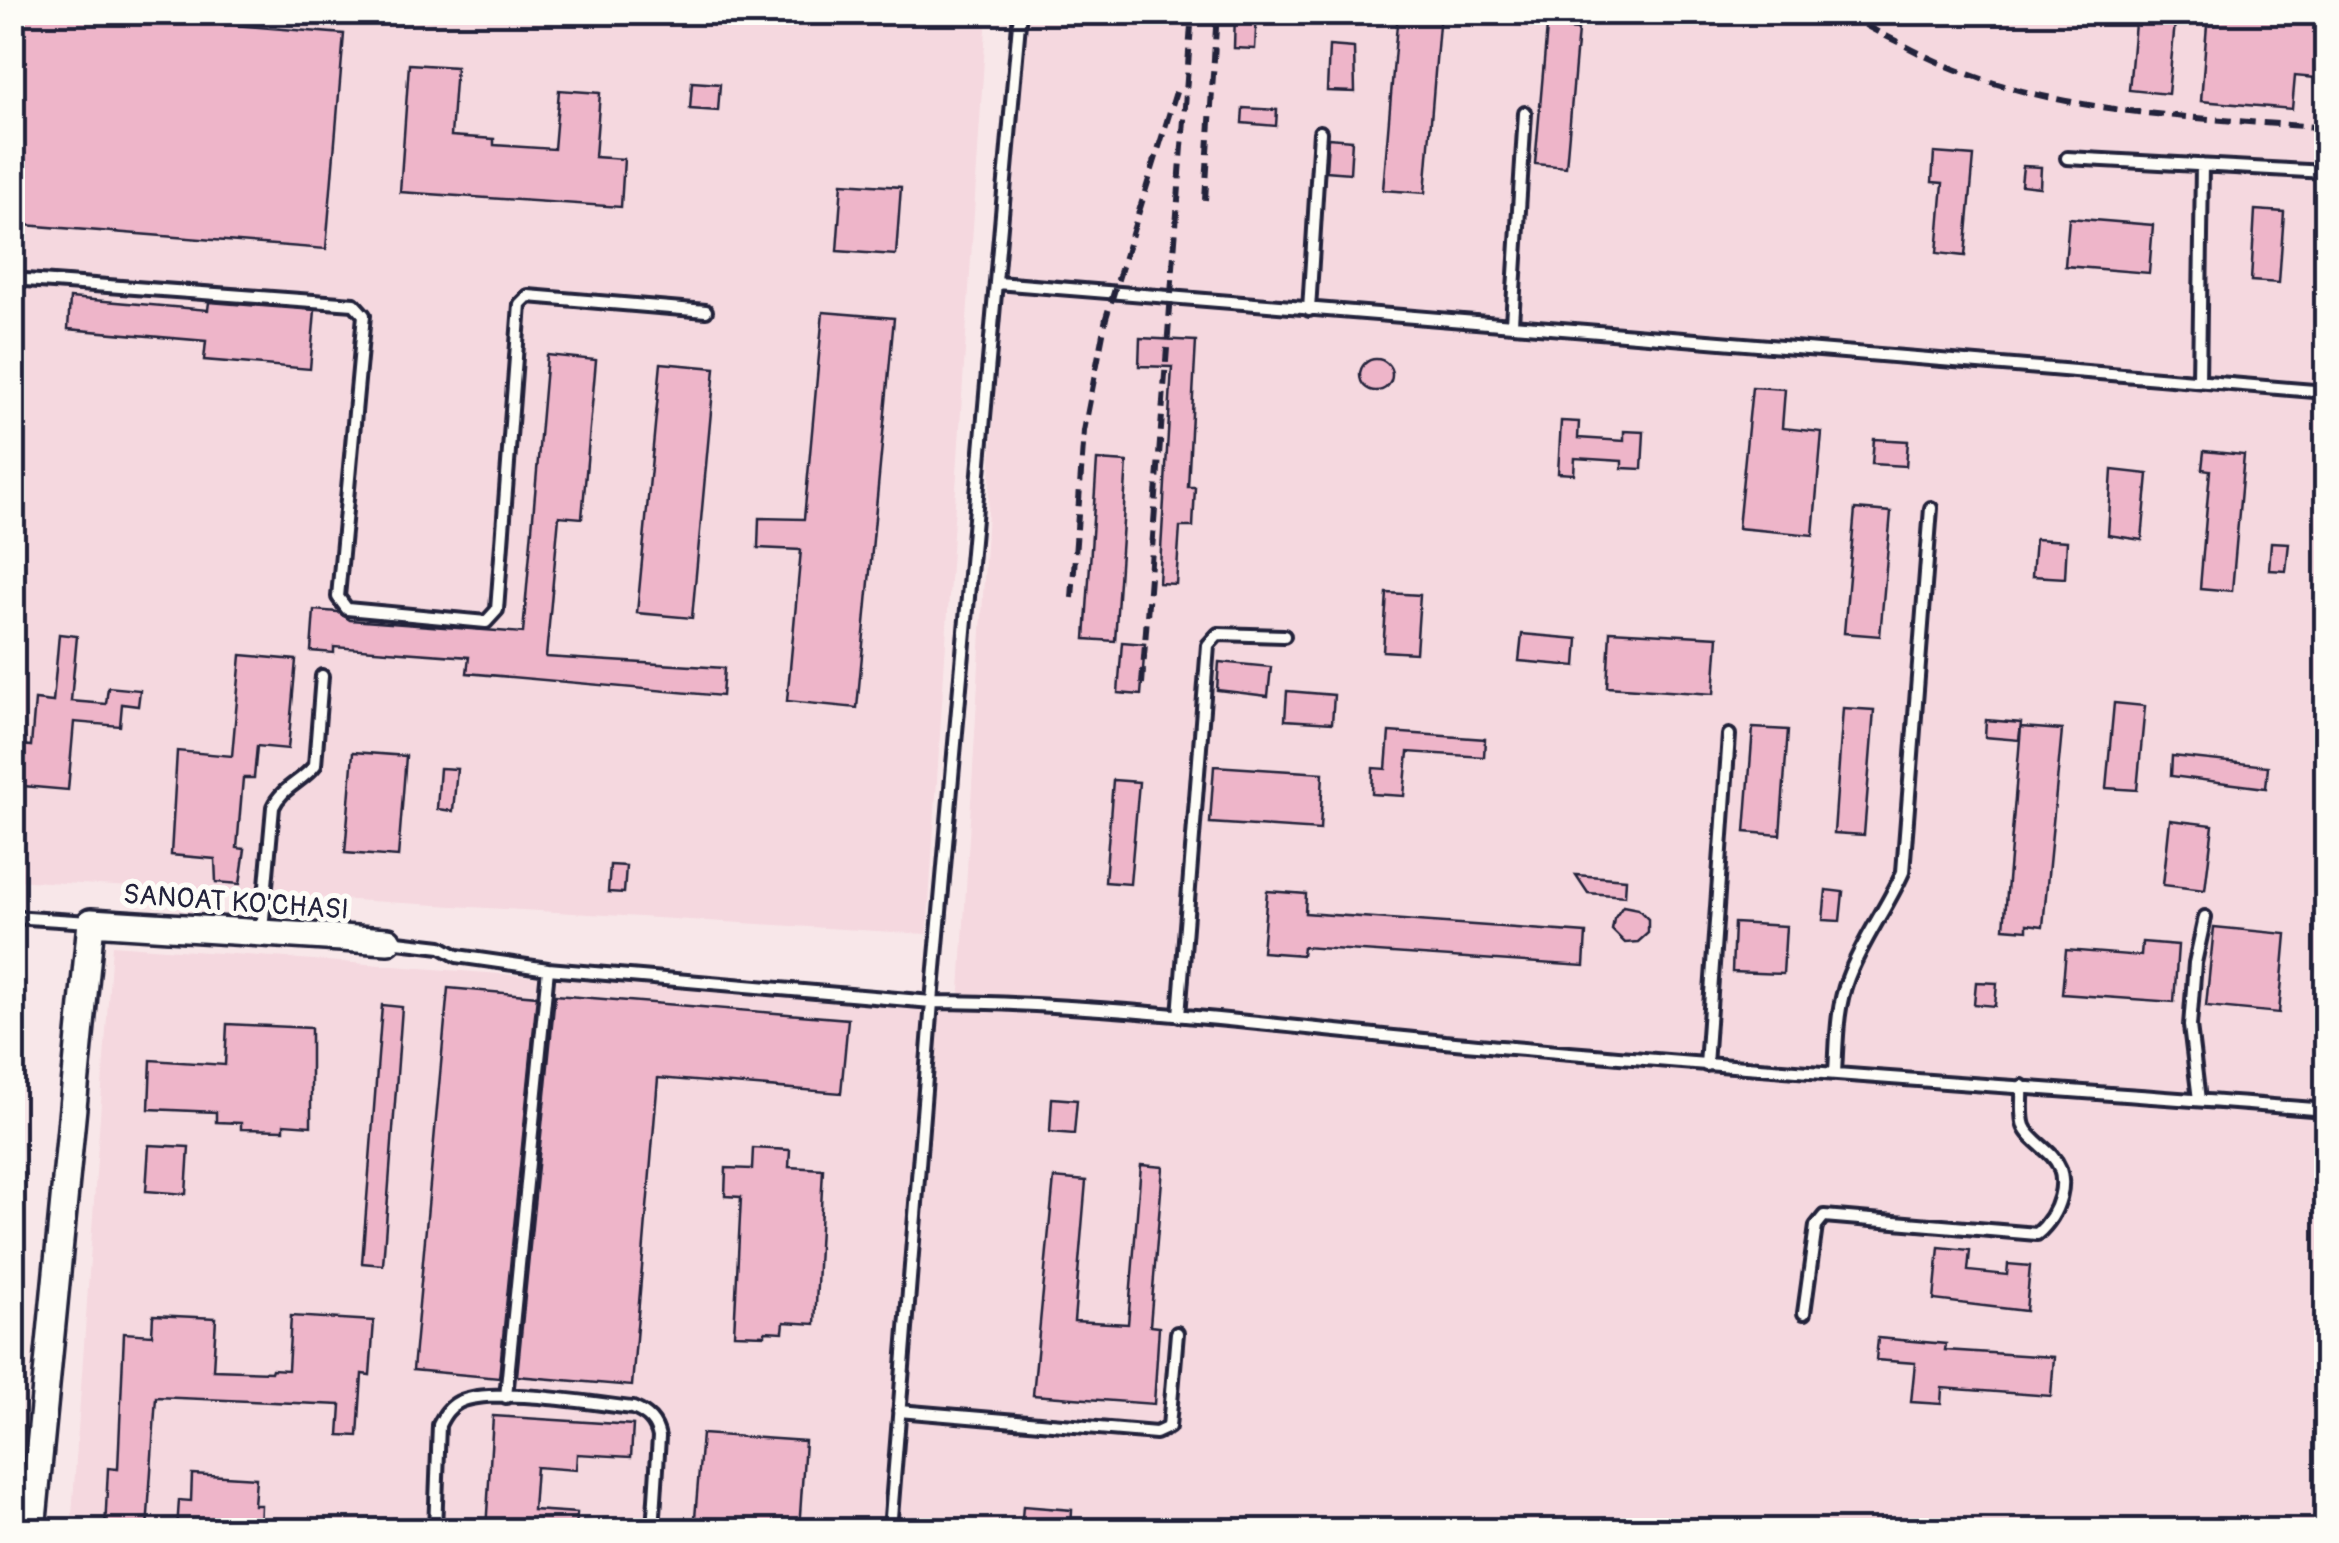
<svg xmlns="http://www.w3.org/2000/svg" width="2339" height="1543" viewBox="0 0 2339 1543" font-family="Pangolin,sans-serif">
<rect width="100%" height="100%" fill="#f8e7e9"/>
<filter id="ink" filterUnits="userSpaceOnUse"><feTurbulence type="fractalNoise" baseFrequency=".01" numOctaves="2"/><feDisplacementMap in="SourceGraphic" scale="20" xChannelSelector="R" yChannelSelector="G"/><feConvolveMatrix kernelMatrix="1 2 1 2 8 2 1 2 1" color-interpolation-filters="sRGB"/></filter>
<g filter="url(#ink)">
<path fill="#f5d8df" d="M12,13H987L927,934L13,880Z
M1017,13H2326V1530H71L112,945L959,1008Z"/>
<path fill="#eeb5c9" stroke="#22223b" stroke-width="2.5" d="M12,12H75L344,34L326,249L12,224Z
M1235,12H1257L1255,49L1234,48Z
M1398,12H1440L1425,193L1383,190Z
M2136,12H2176L2168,94L2129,90Z
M2208,12H2326V79L2295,76L2292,109L2201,101Z
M1547,27L1578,30L1566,167L1535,164Z
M1329,46L1354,48L1355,92L1327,91Z
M409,64L456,67L451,136L494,139V145L554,149L559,90L600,93L595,157L624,159L621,207L400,192Z
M692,82L720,84L718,111L690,109Z
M1243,108L1277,110L1276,126L1242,123Z
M1328,138L1352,140L1350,173L1326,171Z
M1934,153L1974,156L1965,256L1937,253L1943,183L1932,182Z
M2023,166L2041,167L2040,187L2021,185Z
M842,183L901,187L896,255L837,251Z
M2255,210L2284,212L2279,283L2251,281Z
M2069,218L2153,225L2149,273L2065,266Z
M70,298L208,310L209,302L315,310L310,369L204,360L206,341L68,329Z
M823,312L894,318L857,708L787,701L801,550L758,548L759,518L804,519Z
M1140,338L1196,341L1188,487H1195L1193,527H1180L1176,584L1159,583L1172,367L1139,366Z
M547,355L596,360L582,518L559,516L546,657L724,668L722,696L467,673L469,657L334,647V653L311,651L314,610L338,612L350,620L523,633Z
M1360 375a16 16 0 1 1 32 0a16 16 0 1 1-32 0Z
M661,363L715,368L692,618L637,613Z
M1752,387L1785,389L1782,428L1822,432L1813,535L1738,528Z
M1561,421L1579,422L1578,438L1624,441V431L1644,432L1642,469L1622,468V461L1575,458L1574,474L1558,473Z
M1874,439L1908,441L1906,466L1872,464Z
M2204,451L2244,455L2232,591L2200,588L2210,470L2202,469Z
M1097,460L1127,462L1115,641L1085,639Z
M2112,470L2148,474L2142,540L2108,535Z
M1855,509L1891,512L1880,636L1844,633Z
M2035,539L2067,541L2065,578L2032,576Z
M2271,542L2289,543L2286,571L2269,570Z
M1387,593L1420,595L1416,653L1383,651Z
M1610,631L1718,637L1714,694L1607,687Z
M59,634L77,636L71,701L106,704L108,687L140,690L138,706L122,704L120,726L74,722L68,790L12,785V744L31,746L35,700L53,702Z
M1522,634L1578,639L1576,666L1519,661Z
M1122,642L1145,644L1141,695L1118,693Z
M241,655L296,660L288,749L257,746L254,778H243L237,848L245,849L240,884L216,882L215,859L171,855L177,751L232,756Z
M1219,662L1271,667L1268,696L1217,690Z
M1287,691L1334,695L1332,723L1285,720Z
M2114,703L2145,706L2137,790L2106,788Z
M1843,708L1874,710L1864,835L1834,833Z
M1986,720L2021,723L2019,740L1985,737Z
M2021,727L2062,730L2043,926L2027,924V930L2004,928Z
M1753,728L1788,730L1780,835L1745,832Z
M1389,732L1485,739L1484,757L1408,752L1404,796L1372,794L1373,768L1386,769Z
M353,752L406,756L398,857L345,853Z
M2172,756L2268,766L2266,788L2171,776Z
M1214,766L1323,773L1320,830L1210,823Z
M440,768L457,769L453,811L437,809Z
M1113,780L1139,782L1130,884L1105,882Z
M2170,820L2213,825L2205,890L2163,885Z
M610,865L626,866L624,893L608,892Z
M1576,875L1626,879L1625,896L1588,893Z
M1826,890L1843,892L1840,921L1823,920Z
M1267,891L1306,894L1305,913L1586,933L1584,966L1303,947L1302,955L1262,952Z
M1623,906L1638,909L1648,919V933L1638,942L1625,943L1612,930L1614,919Z
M1734,923L1786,926L1783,974L1732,972Z
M2214,927L2286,934L2279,1013L2206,1006Z
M2142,942L2178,945L2174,1002L2062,994L2066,950L2141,956Z
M1976,982L1997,983L1995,1006L1974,1004Z
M448,988L537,996L499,1378L413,1370Z
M555,995L848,1019L841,1093L658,1078L632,1386L517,1376Z
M382,1005L402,1007L383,1265L362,1263Z
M227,1024L311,1028V1126L284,1124V1130L241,1129V1123L216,1122V1112L149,1109L151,1060L225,1065Z
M1052,1098L1077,1100L1074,1134L1050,1132Z
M149,1145L189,1147L186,1194L146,1191Z
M753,1148L790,1150L789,1167L823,1169L815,1324L784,1322L783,1332L765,1331V1335L734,1334L741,1197L725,1196L726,1168L752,1169Z
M1141,1165L1163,1167L1150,1326L1159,1327L1154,1404L1033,1395L1054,1178L1086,1181L1074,1321L1128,1324Z
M1939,1247L1970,1250L1968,1271L2007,1275L2008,1264L2030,1266L2026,1311L1934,1300Z
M153,1315L216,1318L213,1370L271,1372L272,1369L288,1370L291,1316L374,1321L370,1375L362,1374L358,1436L339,1435L341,1405L156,1397L147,1530H105L108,1468L118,1469L124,1333L152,1335Z
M1878,1338L1946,1344L1945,1350L2054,1357L2051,1396L1942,1388L1941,1404L1911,1402L1915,1363L1876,1360Z
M493,1416L633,1425L631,1457L577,1454L576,1470L536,1467L533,1510L577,1513L576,1529L532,1526V1530H486Z
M702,1434L805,1441L799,1530H694Z
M192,1474L256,1478L254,1505H261L260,1530H177L179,1500L191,1501Z
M1023,1506L1072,1510L1071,1530H1021Z"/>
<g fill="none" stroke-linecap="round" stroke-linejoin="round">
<defs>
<path id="service" d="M2067,158L2326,172
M12,279L354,304L364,315L338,597L347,609L486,622L497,610L520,304L528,296L706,311
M997,283C1440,317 1883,355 2326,392
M1309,310L1320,132
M1512,323L1525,113
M2199,381L2202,165
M12,917L90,922
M262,930L273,807C282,787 302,782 315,765L322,676
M389,941L441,947L457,956L548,969L932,1002C1126,1003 1319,1032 1512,1048C1783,1072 2055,1089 2326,1110
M1179,1016L1208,645L1218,634L1284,636
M1706,1065L1729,735
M1835,1073C1837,1041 1836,1009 1848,978C1862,941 1887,908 1903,872L1931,508
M2199,1100L2190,1026L2195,963L2205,917
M1804,1313L1816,1226L1824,1216L2037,1234C2058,1216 2073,1179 2052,1156C2044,1147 2028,1137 2024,1126C2020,1115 2023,1097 2022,1086
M506,1397L548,969
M899,1411L1156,1433L1169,1427L1177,1333
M435,1530L439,1425C444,1415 449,1407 459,1402C492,1386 594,1404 633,1408C648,1414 656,1422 659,1437L653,1530
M890,1530L932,1002L1020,12"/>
<path id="tertiary" d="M32,1530L91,922L388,941"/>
</defs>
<use href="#service" stroke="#22223b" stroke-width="18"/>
<use href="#tertiary" stroke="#22223b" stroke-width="32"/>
<use href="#service" stroke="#fdfcf7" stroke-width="10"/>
<use href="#tertiary" stroke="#fdfcf7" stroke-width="25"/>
<path stroke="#22223b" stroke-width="6" stroke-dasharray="15 8" stroke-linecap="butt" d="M1846,12C1862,25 1882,34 1900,43C2032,116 2180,115 2326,128
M1205,200L1217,12
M1072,598L1084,431L1106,318L1176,92
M1142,684L1192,12"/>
</g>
</g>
<g text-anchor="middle" stroke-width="10" stroke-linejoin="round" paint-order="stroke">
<g font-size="28" fill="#22223b" stroke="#fdfcf7">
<text transform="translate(236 901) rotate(4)" y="10">SANOAT KO'CHASI</text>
</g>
</g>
<rect width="2339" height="1543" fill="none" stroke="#fdfcf7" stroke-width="50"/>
<rect x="25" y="25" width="2289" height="1493" fill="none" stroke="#22223b" stroke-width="4" filter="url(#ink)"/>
</svg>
